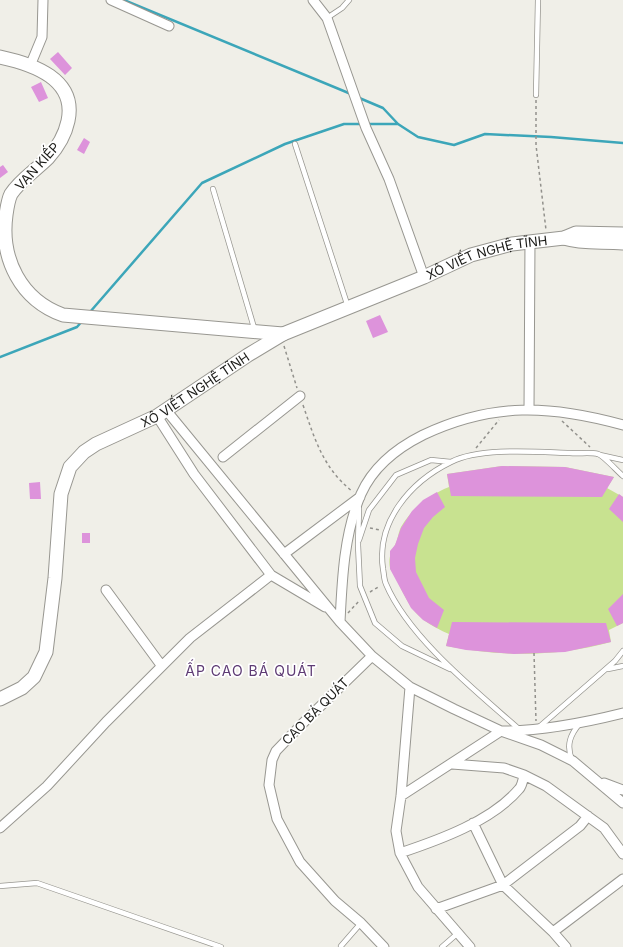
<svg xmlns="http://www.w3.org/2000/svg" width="623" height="947" viewBox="0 0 623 947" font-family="Inter,sans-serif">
<rect width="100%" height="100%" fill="#f0efe8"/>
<path fill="#c8e290" d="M502,466L565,467L614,477L607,488L623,497V623L609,630L611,642C557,657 501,657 446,646L449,634C417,620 410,609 396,578C395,574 391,571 390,568C388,558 391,552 395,545C398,540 398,533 401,527C412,508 429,495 449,487L447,474Z"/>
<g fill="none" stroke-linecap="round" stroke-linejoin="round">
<path stroke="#3ca6b9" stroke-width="2.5" d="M124,0L351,94
M357,97L383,108L398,124L418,137L454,145L485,134L551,137L623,143
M367,124H398
M90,312L202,183L285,144L344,124H362
M0,357L77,327L83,320"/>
</g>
<path fill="#dd93db" d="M58,52L72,68L65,75L50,59Z
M41,82L48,98L39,102L31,87Z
M84,138L90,142L84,154L77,150Z
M3,165L8,172L0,178V167Z
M380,315L388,332L373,338L366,321Z
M502,466L565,467L614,477L602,497L451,496L447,474Z
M40,482L41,499H30L29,483Z
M437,492L445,507L433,517L424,528L418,544L415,558L416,572L429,598L444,610L437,628L423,620L411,608L390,569V551L395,545L401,528L412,511L423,500Z
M619,494L623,497V522L609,509Z
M82,533H90V543H82Z
M623,594V623L617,626L608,609Z
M452,622L606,623L611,642L565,652L514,654L466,650L446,646Z"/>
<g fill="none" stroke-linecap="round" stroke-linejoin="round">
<defs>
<path id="lane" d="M327,18L342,8L349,0
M536,95L538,0
M295,144L348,307
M213,189L255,331
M600,455L623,460
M359,508L358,545L360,586L375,623L402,646L450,669
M359,540L369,510L396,475L431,460L451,462
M608,669L623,666
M538,728L615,661L623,651
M520,730C476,691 409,638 386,584C384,580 384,574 383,569C376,522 410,482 451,462C480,447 538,452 570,453C579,454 590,452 598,454C604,456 617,471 623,476
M572,760C566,745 570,735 580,723
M0,886L37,883L221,947
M341,946L361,923
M442,947L458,933"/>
<path id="street" d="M111,0L169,26
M313,0L327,18L366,128L389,179L424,277
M30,66L42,37L43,0
M166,410L340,622L372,656L410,687L454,709L501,731L541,745L573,761L623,803
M529,410L530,241
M157,416L194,474L271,575L325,607
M223,457L300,396
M284,554L360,497
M106,590L161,665
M340,622C342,580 344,533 361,494C373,467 397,448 423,435C493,402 550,405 623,425
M372,656L302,724L276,751L272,760L269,785L277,819L300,862L335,901L361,923L384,947
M410,687L401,796L396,831L400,853L418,887L470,947
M452,764L504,768L524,775L546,786L604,828L623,854
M604,783L623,790
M401,796L501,731C543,731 583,723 623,713
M473,823L503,885L553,932L566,947
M0,828L47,786L106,722L190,638L271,575
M400,853C439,840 492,821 519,789C522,786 523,780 524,775
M436,909L503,885L580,826L588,816
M553,932L623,879"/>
<g id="secondary">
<path d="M0,57C33,64 77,79 68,121C65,135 57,148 48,158C36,170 20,180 11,194C8,200 7,208 6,215C0,259 21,300 63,315L283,334"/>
<path d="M564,238C583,244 603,241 623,243"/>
<path id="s1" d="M0,699L22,688L34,677L46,652L55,578L61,494L70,467L84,452L96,444L157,416L248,355L283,334L424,277L471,255L512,244L564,238L576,233L623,234"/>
</g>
</defs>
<use href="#lane" stroke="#989791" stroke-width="6"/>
<use href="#street" stroke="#989791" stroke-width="11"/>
<use href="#secondary" stroke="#989791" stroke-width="15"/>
<path stroke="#92918c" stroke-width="1.5" stroke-dasharray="3 3" stroke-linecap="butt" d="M536,100V145L546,230
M284,346L297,388
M303,405C315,440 323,468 353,492
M562,421L590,447
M476,448L499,420
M370,528L380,530
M370,592L380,586
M348,613L359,601
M534,653L536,721"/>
<use href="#lane" stroke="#fff" stroke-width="4.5"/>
<use href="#street" stroke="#fff" stroke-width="9"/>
<use href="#secondary" stroke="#fff" stroke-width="13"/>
</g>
<g text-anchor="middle" stroke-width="3.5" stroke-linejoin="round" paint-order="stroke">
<g font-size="13" fill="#1c1c19" stroke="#fff">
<text transform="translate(37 166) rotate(-48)" y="5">VẠN KIẾP</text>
<text dy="5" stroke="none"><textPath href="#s1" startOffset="727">XÔ VIẾT NGHỆ TĨNH</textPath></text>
<text dy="5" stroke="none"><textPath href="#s1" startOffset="404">XÔ VIẾT NGHỆ TĨNH</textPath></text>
<text transform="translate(315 711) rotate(-45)" y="5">CAO BÁ QUÁT</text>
</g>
<g font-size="14" letter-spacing="1" fill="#5e3b74" stroke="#fff">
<text x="251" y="676">ẤP CAO BÁ QUÁT</text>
</g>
</g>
</svg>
